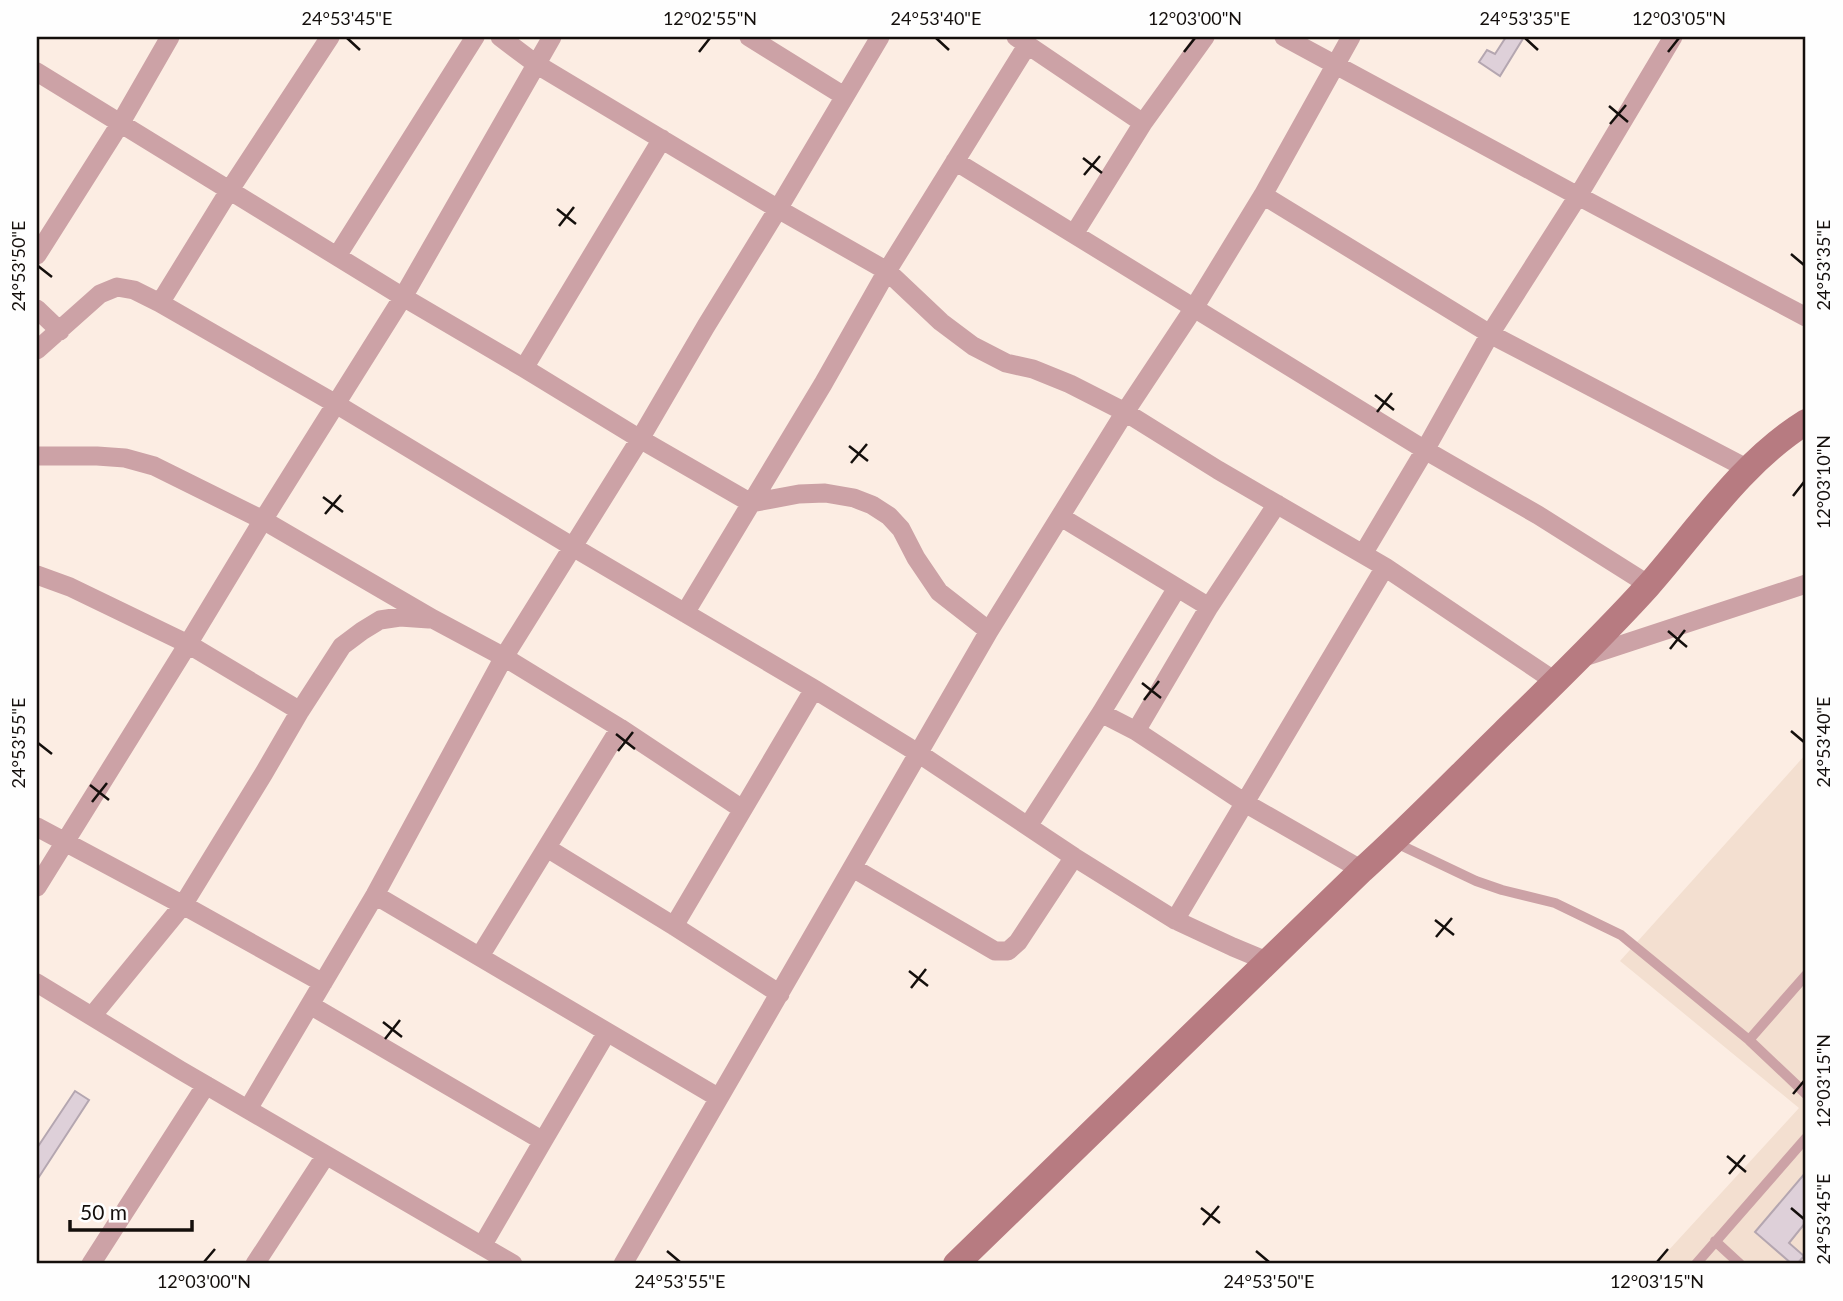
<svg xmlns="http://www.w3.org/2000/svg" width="1843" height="1301" viewBox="0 0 1843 1301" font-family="Lato,sans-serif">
<rect width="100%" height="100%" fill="#fcede3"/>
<path fill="#f3dfd0" d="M1806,754V1264H1656L1799,1108L1620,961Z"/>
<path fill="#ded0d9" stroke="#b4a6b0" stroke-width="2" d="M1506,37H1524L1500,76L1479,62L1487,50L1495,54Z
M75,1091L89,1100L37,1180V1148Z
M1806,1172V1222L1789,1243L1804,1256L1797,1264H1792L1755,1232Z"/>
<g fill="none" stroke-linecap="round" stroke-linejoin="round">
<path stroke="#cca2a6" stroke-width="10" d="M1394,842L1476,881L1502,890L1555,903L1621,935L1749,1040L1806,1094
M1749,1040L1806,975
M1715,1241L1740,1264
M1696,1264L1806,1138"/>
<path stroke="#cca2a6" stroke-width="19" d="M500,37L536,64L778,209L887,271L941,322L973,346L1006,363L1033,369L1070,384L1125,412L1218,470L1385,567L1556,682
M749,37L844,96
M1016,37L1143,123
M1284,37L1578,196L1806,317
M37,72L403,297L524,368L640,439L751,503L799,494L825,493L854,498L872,505L889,516L901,529L916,558L939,592L989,631
M955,161L1425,450L1538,515L1649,585
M1263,195L1490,334L1748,469
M1074,234L1143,123L1205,37
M37,255L120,124L170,37
M337,256L475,37
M160,303L229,191L330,37
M37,309L60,331
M37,350L100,294L117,287L134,290L160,303L336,404L573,547L814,689L918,753L1074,857L1175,920L1233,947L1269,962
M524,368L662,139
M37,456H97L125,458L154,466L263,520L433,619L504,657L620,728L742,809
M1061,517L1209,607
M1363,554L1425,450L1490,334L1578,196L1673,37
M37,575L70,587L188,644L300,711
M685,613L823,384L887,271L1028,44
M1581,658L1806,584
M1101,713L1136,731L1245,803L1362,870
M1136,731L1209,607L1277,504
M1028,826L1101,713L1177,588
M37,827L183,905L323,983
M547,848L674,926L780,994
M853,868L995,951H1008L1018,942L1074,857
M37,887L188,644L263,520L403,297L552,37
M375,895L719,1098
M1175,920L1385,567
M674,926L814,689
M480,956L620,728
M37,983L180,1070L513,1264
M310,1005L543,1141
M92,1016L183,905L264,773L300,711L342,646L362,631L380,620L400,617L429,619
M248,1109L375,895L504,657L640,439L706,326L778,209L880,37
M482,1246L543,1141L607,1032
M91,1264L206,1085
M255,1264L326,1155
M623,1264L989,631L1125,412L1194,308L1263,195L1351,37"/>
<path stroke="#b77b81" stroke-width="26" d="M956,1264L1362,870C1411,826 1456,779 1503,733C1552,685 1602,637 1648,586C1698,529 1742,462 1806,422"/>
</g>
<path fill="none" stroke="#140f0c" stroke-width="2.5" d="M347,38L360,50M936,38L949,50M1525,38L1538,50M699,52L710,38M1184,52L1195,38M1668,52L1679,38M1609,106L1628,122M1610,124L1626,105M1083,158L1102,173M1084,175L1100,156M557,209L576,224M559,226L574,207M1791,254L1804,265M38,266L52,277M1375,395L1394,410M1377,412L1392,393M849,446L868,461M851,463L867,444M1793,496L1804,482M323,497L343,512M325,514L341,495M1668,631L1687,647M1670,649L1685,630M1142,683L1161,698M1144,700L1159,681M1791,731L1804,742M616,734L635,749M38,743L52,754M618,751L633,732M90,785L109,800M92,802L107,783M1435,920L1454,935M1436,937L1452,918M909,971L928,986M911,988L926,969M383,1022L402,1037M385,1039L400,1020M1793,1094L1804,1081M1727,1156L1746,1172M1729,1174L1745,1155M1201,1208L1220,1223M1791,1208L1804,1219M1203,1225L1219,1206M667,1251L680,1262M1256,1251L1269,1262M204,1262L215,1249M1657,1262L1668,1249"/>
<rect width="1843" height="1301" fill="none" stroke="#fefefe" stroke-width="77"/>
<path d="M70 1220v10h122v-10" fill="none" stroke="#140f0c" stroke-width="3.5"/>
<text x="80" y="1220" font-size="21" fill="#140f0c" stroke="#fefefe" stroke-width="5" paint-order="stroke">50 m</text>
<rect x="38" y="38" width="1766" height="1224" fill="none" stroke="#140f0c" stroke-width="2.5"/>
<g font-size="18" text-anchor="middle" fill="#140f0c">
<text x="347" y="25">24°53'45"E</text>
<text x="710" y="25">12°02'55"N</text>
<text x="936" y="25">24°53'40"E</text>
<text x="1195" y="25">12°03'00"N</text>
<text x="1525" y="25">24°53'35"E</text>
<text x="1679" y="25">12°03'05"N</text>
<text transform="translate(1824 265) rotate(-90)" y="6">24°53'35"E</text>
<text transform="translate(19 266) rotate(-90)" y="6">24°53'50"E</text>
<text transform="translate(1824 482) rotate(-90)" y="6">12°03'10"N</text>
<text transform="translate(1824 742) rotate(-90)" y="6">24°53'40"E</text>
<text transform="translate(19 743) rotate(-90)" y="6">24°53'55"E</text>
<text transform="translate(1824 1081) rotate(-90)" y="6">12°03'15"N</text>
<text transform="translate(1824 1219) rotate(-90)" y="6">24°53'45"E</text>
<text x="204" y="1288">12°03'00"N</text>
<text x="680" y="1288">24°53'55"E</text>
<text x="1269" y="1288">24°53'50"E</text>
<text x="1657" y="1288">12°03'15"N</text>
</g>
</svg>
